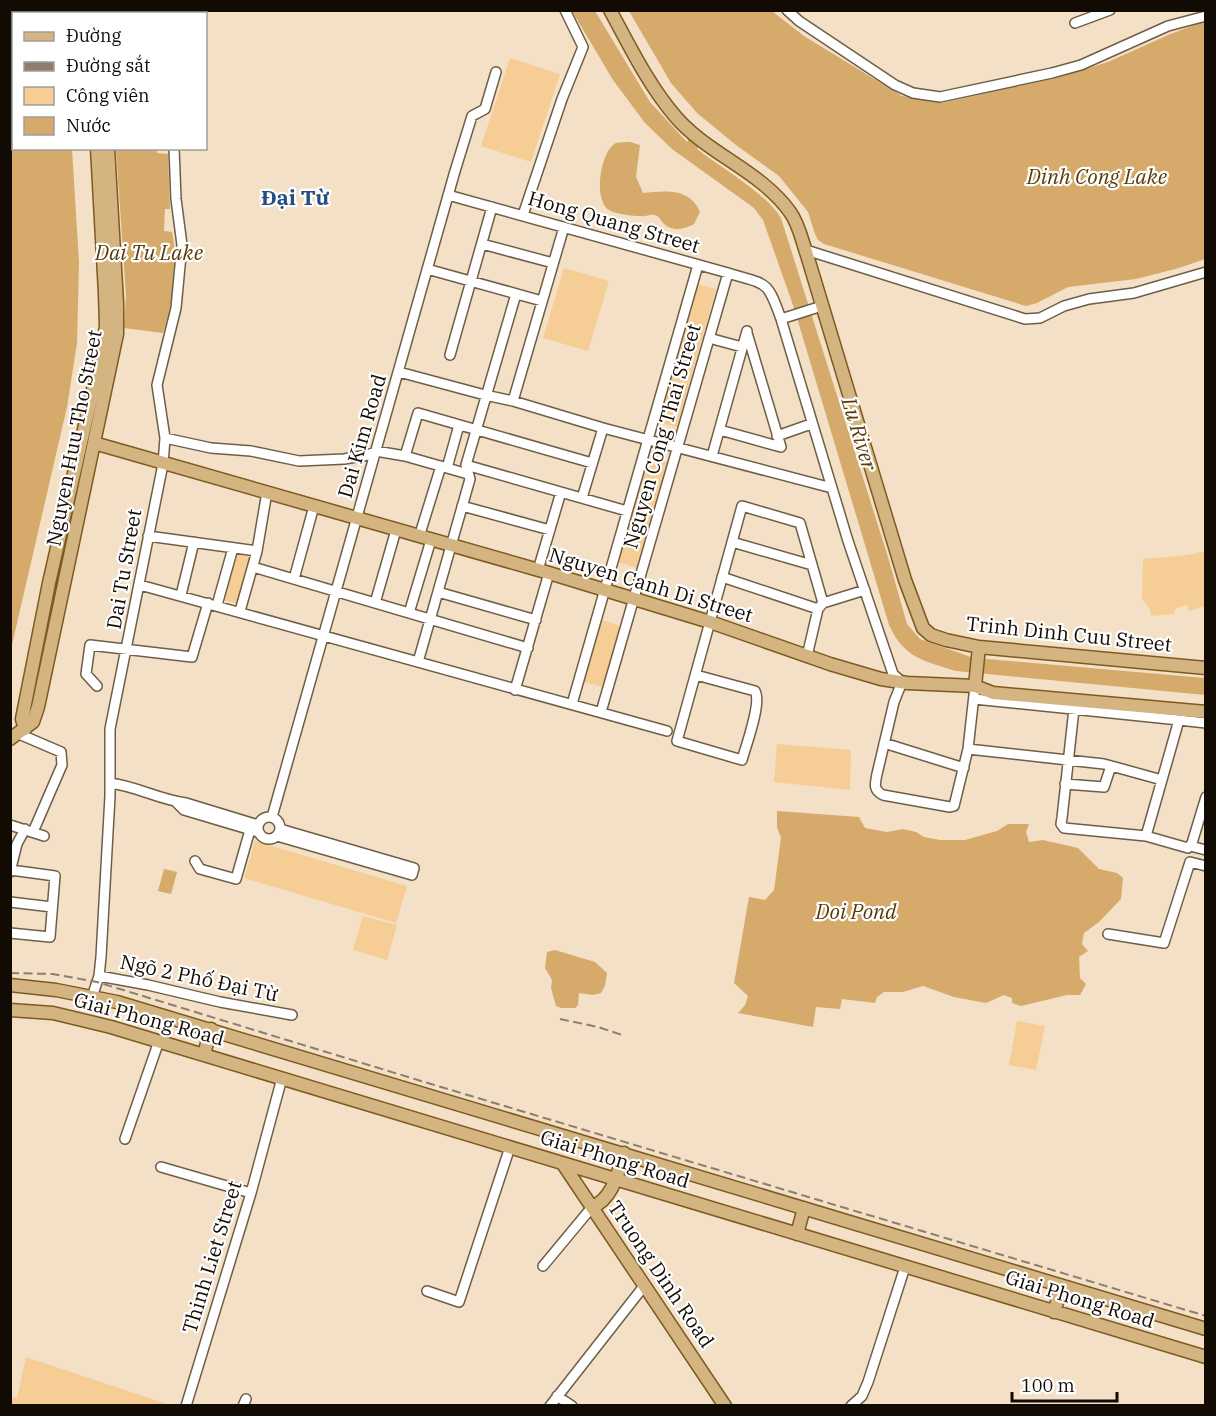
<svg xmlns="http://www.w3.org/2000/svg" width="1216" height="1416" viewBox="0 0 1216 1416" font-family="'IBM Plex Serif',serif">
<rect width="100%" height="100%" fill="#f3e0c6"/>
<path fill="#f5cd95" d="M510,58L560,74L531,162L481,146Z
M564,268L609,281L588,351L543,338Z
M697,284L716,289L677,427L657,422Z
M649,457L668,462L637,568L618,562Z
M1205,551V606L1189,611L1188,605L1176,608L1174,614L1151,616L1150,609L1142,599L1143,559L1188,555Z
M236,552L251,556L238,604L223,600Z
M602,620L621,626L603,687L584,682Z
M777,744L851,750L850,790L774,782Z
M255,841L407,886L396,923L244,878Z
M363,916L397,925L387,960L353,950Z
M1017,1021L1045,1026L1036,1070L1009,1065Z
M26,1357L170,1405H11V1397L17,1398Z"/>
<path fill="#d5aa6b" d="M11,10L66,11V13L14,14V148L72,149L79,263L77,343L67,407L11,649Z
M572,11H595L650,102L687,142L689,139L699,146L697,149C720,167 767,194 781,218L888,557L907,624L920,639L971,657L987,659L1205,678V695L956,671C924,661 904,658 889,625L794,308L763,220L754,208L672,149L645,123L613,80Z
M629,11H772L804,36L902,96L942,103L1060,77L1108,62L1168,35L1205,21V259L1179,268L1136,279L1068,287L1037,303L1026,306L824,244L818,240L815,234L808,212L779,176L736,145L697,113L671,83Z
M630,142L640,145L636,177L643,193C664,191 690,187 700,212L694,224C685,229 673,232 664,224C660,220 660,216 654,215C650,214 645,217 641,216C632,216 616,214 609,210C593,201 600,151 616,143C620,142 626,142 630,142Z
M116,149H157V153L168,154L170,209H165L164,231L172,232C179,268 174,299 163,333L124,328L126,296Z
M777,811L859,817L865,828L887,832L903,829L916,832L924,837L940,840H965L997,831L1008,824H1029L1026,832L1029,842L1043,840L1078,848L1099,869L1117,873L1123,878L1121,899L1099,922L1084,933L1082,944L1088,951L1079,957L1080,978L1086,984L1080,995H1067L1021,1006L1012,1003V998L1004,995L986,1003L954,997L923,986L903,992H884L877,997L875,1003L842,999L840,1009L816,1007L813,1027L738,1013L745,1005L748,996L734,983L749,897L765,900L774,890L781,838L777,827Z
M164,869L177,872L171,894L158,891Z
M555,950L595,962L607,973L605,986L601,993L593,995L579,993L578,1005L575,1008H561L556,1006L551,988L552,980L545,968L547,952Z"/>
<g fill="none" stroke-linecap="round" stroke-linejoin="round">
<defs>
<path id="minor" d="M168,10L169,14
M787,10L799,21L895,85L913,93L940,97L1052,73L1081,65L1168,26L1206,16
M1075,23L1110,10
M448,195L728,273C767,285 767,279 781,319L848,541L893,674L902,682L894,702L877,774C875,784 873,790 883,795L950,807L954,806L968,749L975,686
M523,215L562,99L583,47L565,10
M482,244L553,263
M806,250L1025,319L1040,318L1064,306L1089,299L1134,293L1206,272
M427,269L542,301
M781,319L822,306
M747,333L781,447
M709,338L742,347
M450,355L492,207
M399,372L485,395L513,401L603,428L832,488
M513,401L564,227
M720,430L781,447
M777,436L811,424
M165,438L211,448L251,451L299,461L344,459L368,455L376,451L405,456L468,474
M405,456L418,413L592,463
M712,456L747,331
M466,465L627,511
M447,468L459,425
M582,498L603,428
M462,506L550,530
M148,536L257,551
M419,537L441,466
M732,542L812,565
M253,567L528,648
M538,570L561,492
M722,577L818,609
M294,579L314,506
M140,585L667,731
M438,592L536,620
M181,595L194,542
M375,603L396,530
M217,605L233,548
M240,611L257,551L267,492
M409,613L431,540
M807,656L818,609L823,603L865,590
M418,662L470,479L466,465L516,294
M696,675L755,691C762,703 746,745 742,760L677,741L742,506L800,523L823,603
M97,686L86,674L90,645L192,657L208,603
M515,690L549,573
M974,699L1179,720
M572,704L698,265
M1074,709L1062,818L1061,824L1064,828L1146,836L1188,848L1192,843L1206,797
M601,712L728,273
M19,734L61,752L62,765L33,832
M884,743L964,768
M968,749L1104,764L1162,780
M110,783C136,786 160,800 186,803L258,825
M1065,784L1104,787L1111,766
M176,802L184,810L258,832
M258 828a11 11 0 1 1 22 0a11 11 0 1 1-22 0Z
M272,817L455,171L472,116L485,109L496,72
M10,825L44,836
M277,836L412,875L414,868L280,829
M1146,836L1179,720L1206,723
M1194,847L1206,850
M195,861L200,869L236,879L250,830
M10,872L17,844L25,829
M10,902L52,907
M10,933L50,937L55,876L11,870
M1108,934L1164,943L1190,862L1206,866
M99,976L148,985L220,1002L292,1015
M92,997L99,976L101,957L110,796V729L163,464L165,438L157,385L176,308L182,245L176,199L174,148
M125,1139L159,1041
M161,1167L251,1193
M543,1266L592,1207
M427,1291L459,1302L510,1147
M557,1396L572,1406
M186,1406L251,1193L282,1078
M243,1406L246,1399
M550,1406L644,1286
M851,1406L862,1396L868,1382L905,1267"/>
<path id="major" d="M89,10V14
M100,10V14
M610,10C629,45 649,86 675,116C707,154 761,171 790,212C799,224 802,241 807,255L905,580L923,628L931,635L946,640L979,647L1206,668
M94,443L549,573L710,622L830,664L881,679L907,683L975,686L993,693L1206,712
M975,686L979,647
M25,729L22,719L49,583L103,346L106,326L105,293L97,148
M10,739L33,722L38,707L117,334V303L108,148
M10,985L56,990L117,1002L1206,1329
M10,1010L53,1013L111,1027L1206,1357
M204,1054L211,1029
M563,1164L725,1406
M592,1207C613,1199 618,1172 624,1153
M797,1234L804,1208
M1054,1312L1062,1286"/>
</defs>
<use href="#minor" stroke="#6f5e47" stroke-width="12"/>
<use href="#major" stroke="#7d5a1f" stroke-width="15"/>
<use href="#minor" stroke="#fff" stroke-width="9"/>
<use href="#major" stroke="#d4b582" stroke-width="12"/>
<path stroke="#8c7f6d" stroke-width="2" stroke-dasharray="9 4.5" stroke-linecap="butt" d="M10,973L53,974L97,982L431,1084L1206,1316
M560,1019L598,1027L622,1035"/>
</g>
<g text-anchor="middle" stroke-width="4.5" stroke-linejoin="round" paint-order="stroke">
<g font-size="20" fill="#120b04" stroke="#fff">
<text transform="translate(614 222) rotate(16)" y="7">Hong Quang Street</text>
<text transform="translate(362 436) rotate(-74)" y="7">Dai Kim Road</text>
<text transform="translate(662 436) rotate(-74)" y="7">Nguyen Cong Thai Street</text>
<text transform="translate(74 438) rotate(-79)" y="7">Nguyen Huu Tho Street</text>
<text transform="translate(124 569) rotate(-80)" y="7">Dai Tu Street</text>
<text transform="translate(651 585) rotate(17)" y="7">Nguyen Canh Di Street</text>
<text transform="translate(1069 634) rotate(6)" y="7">Trinh Dinh Cuu Street</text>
<text transform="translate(199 978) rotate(12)" y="7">Ngõ 2 Phố Đại Từ</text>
<text transform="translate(149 1019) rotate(15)" y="7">Giai Phong Road</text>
<text transform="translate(615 1159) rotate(17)" y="7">Giai Phong Road</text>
<text transform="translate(212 1257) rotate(-73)" y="7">Thinh Liet Street</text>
<text transform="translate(661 1274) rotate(56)" y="7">Truong Dinh Road</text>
<text transform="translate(1080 1299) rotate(17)" y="7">Giai Phong Road</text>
</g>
<g font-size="21" font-style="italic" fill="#593c08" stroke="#fff">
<text x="1097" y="184">Dinh Cong Lake</text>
<text x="149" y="260">Dai Tu Lake</text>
<text transform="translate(859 434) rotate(73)" y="7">Lu River</text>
<text x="856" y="919">Doi Pond</text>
</g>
<g font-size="21" font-weight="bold" fill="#244e83" stroke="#fff">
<text x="295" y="205">Đại Từ</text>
</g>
</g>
<rect width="1216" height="1416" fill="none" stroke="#120b04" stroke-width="24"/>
<rect x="12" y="12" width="195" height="138" fill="#ffffff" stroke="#a09d9b" stroke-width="1.5"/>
<rect x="24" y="32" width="30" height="9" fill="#d4b582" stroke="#a09d9b" stroke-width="1.5"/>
<text x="66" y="42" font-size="18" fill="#120b04">Đường</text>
<rect x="24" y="62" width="30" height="9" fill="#8c7f6d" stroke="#a09d9b" stroke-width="1.5"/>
<text x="66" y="72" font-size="18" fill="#120b04">Đường sắt</text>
<rect x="24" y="87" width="30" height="18" fill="#f5cd95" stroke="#a09d9b" stroke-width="1.5"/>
<text x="66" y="102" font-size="18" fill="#120b04">Công viên</text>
<rect x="24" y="117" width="30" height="18" fill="#d5aa6b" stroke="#a09d9b" stroke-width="1.5"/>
<text x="66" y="132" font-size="18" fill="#120b04">Nước</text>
<path d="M1012 1392v9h105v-9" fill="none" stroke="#120b04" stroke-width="3"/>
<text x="1021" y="1392" font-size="18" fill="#120b04" stroke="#ffffff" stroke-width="4.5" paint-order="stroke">100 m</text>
</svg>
